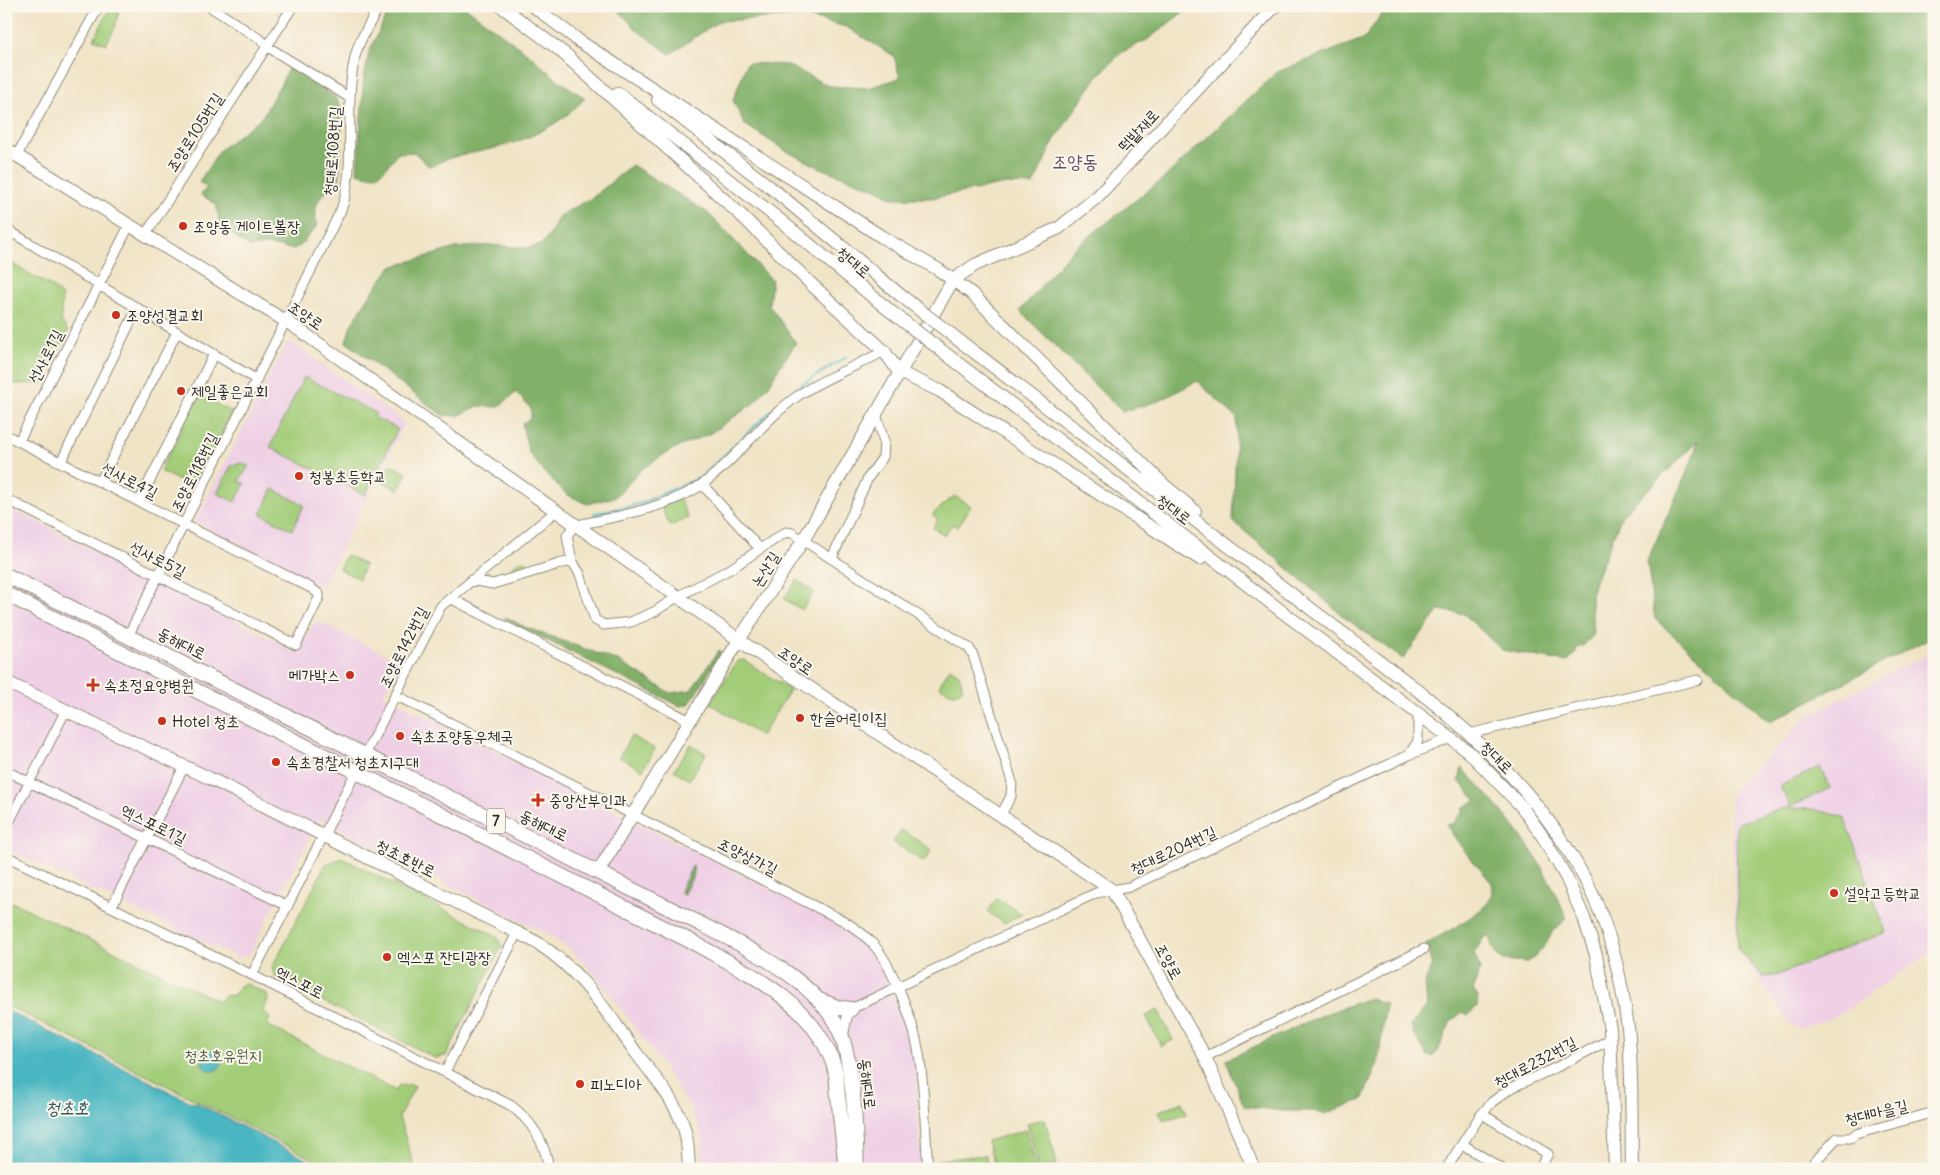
<svg xmlns="http://www.w3.org/2000/svg" width="1940" height="1175" viewBox="0 0 1940 1175" font-family="Delius,'Poor Story',sans-serif">
<rect width="100%" height="100%" fill="#fbf7ec"/>
<filter id="ink" filterUnits="userSpaceOnUse"><feTurbulence type="fractalNoise" baseFrequency=".02" numOctaves="2"/><feDisplacementMap in="SourceGraphic" scale="10" xChannelSelector="R" yChannelSelector="G"/><feConvolveMatrix kernelMatrix="1 2 1 2 8 2 1 2 1" color-interpolation-filters="sRGB"/></filter>
<filter id="wash" filterUnits="userSpaceOnUse"><feTurbulence type="fractalNoise" baseFrequency=".0096" numOctaves="4" result="noise"/><feDisplacementMap in="SourceGraphic" scale="20" xChannelSelector="R" yChannelSelector="G"/><feGaussianBlur stdDeviation="1.12" result="paint"/><feColorMatrix in="noise" values="0 0 0 0 0 0 0 0 0 0 0 0 0 0 0 0 0 1.4 0 .05"/><feComposite in="paint" operator="in"/></filter>
<g filter="url(#wash)">
<rect width="100%" height="100%" fill="#f0e4c6"/>
<path fill="#efd0e5" d="M291,342L405,423L322,587L200,524L196,520L286,344Z
M6,506L298,652L314,623L320,622L400,662L383,695L841,925L852,932L869,950L876,960L909,1031L916,1069L922,1169H703L701,1133L689,1106L656,1056L594,973L571,950L543,932L319,819L249,955L238,958L6,849Z
M1934,651V950L1837,1016L1799,1029L1790,1024L1760,979L1737,950L1730,794L1809,715Z"/>
<path fill="#a3cd79" stroke="#677c52" d="M111,6H120L115,28L106,44L94,39Z
M6,260L51,286L62,296L61,320L68,331L42,383L15,384L6,388Z
M304,377L376,413L374,417L398,429L365,495L270,447Z
M199,395L232,412L193,488L160,471Z
M241,463L249,466L239,481L245,484L235,502L217,493L231,466Z
M390,465L407,473L399,490L381,481Z
M273,489L304,505L292,530L261,514Z
M954,496L971,506L958,527L952,524L945,535L933,528L938,519L932,515Z
M680,499L688,518L670,526L661,507Z
M346,555L365,565L359,579L339,569Z
M521,561H526L530,569L513,574L512,567Z
M797,580L814,592L802,610L784,599Z
M744,660L790,690L761,736L710,703L737,661Z
M950,668L959,674L963,689C954,697 948,691 939,686Z
M631,736L655,749L643,770L619,757Z
M691,744L706,754L689,780L674,770Z
M1820,767L1830,788L1790,807L1780,786Z
M1784,808L1813,809L1844,817L1886,932L1775,976L1763,977L1738,949L1736,824Z
M902,830L932,850L924,862L893,842Z
M342,858L496,936L502,946L446,1056L435,1058L275,977L272,967L326,864Z
M997,898L1022,914L1004,923L988,912Z
M6,899L220,1002L224,996L234,995L240,986L245,983L267,994L268,1000L263,1011L270,1018L267,1025L396,1091L399,1085L406,1086L411,1084L415,1086L399,1117L415,1169H333L6,1005Z
M1158,1010L1173,1040L1161,1046L1146,1016Z
M1182,1102L1187,1114L1163,1120L1159,1111Z
M1045,1119L1057,1164L1039,1168L1027,1123Z
M1026,1130L1037,1169H996L987,1141Z
M986,1155L987,1169H937L936,1160Z"/>
<path fill="#82b069" stroke="#566e4a" d="M391,6H464L528,54L558,80L585,98C561,125 526,141 491,149C471,154 450,155 432,166L427,165L414,152L398,153C384,168 381,182 357,173L364,78L369,52Z
M614,6H1191L1147,40L1122,52L1096,78L1054,141L1033,185L1006,184L932,198H893L874,188L825,170L786,151L744,124L733,100L747,63L787,65L829,86L868,88L900,78L894,56L846,27L805,16L719,21L670,54L638,31Z
M1387,6H1934V641L1928,639L1770,722L1655,619L1647,561L1691,463L1698,441L1622,515L1595,581L1591,595L1593,636L1583,646L1577,648L1575,654L1567,662L1502,650L1464,614L1439,610L1403,659L1344,617L1233,521L1237,418L1197,381L1159,401L1122,412L1020,311L1072,250L1164,178L1277,72L1365,38Z
M289,66L332,95L337,99L342,109L339,184C318,196 313,202 317,226L300,246L292,249L267,245L249,247L235,237L219,221L216,204L201,195L207,187L199,182L220,150L262,117L283,80Z
M632,165L708,213L772,280L769,305L796,343L778,369L770,384L754,403L711,433L671,450L642,469L615,497L587,504L566,494L546,474L529,453L522,424L531,418V409L516,392L499,407L478,406L458,416L442,415L346,342L351,325L372,292L391,267L456,248L490,245L528,248L540,245L549,236L559,216L592,198Z
M506,617L525,627L618,661L670,693L691,690L719,650L721,653L689,704L680,706L504,619Z
M1462,768C1490,796 1515,825 1536,858C1548,877 1557,897 1566,917L1558,928L1553,930C1548,943 1540,954 1528,962L1502,960C1494,954 1492,946 1489,936H1485L1474,953L1480,969L1473,990L1478,997L1477,1007L1468,1015L1463,1012L1451,1021L1438,1051L1433,1056H1428L1414,1034L1411,1025L1427,1006L1425,982L1432,966L1426,944C1441,935 1484,913 1491,898C1492,894 1492,887 1492,883L1462,848L1446,825L1455,823L1456,819L1463,812V808L1476,800L1459,781Z
M693,865L694,874L683,895L680,891Z
M1370,998L1386,1004L1378,1063L1362,1100L1324,1114L1317,1111H1283L1244,1106L1226,1060L1322,1015Z"/>
<path fill="#48b6c1" stroke="#3a7076" d="M6,1010L193,1103L195,1102L325,1169H6Z
M202 1061a10 10 0 1 1 20 0a10 10 0 1 1-20 0Z"/>
<g fill="none" stroke-linecap="round" stroke-linejoin="round">
<path stroke="#48b6c1" stroke-width="2.5" d="M594,514L640,504L702,477L781,402L803,384L846,357"/>
</g>
</g>
<g filter="url(#ink)">
<g fill="none" stroke-linecap="round" stroke-linejoin="round">
<defs>
<path id="street" d="M209,6L261,40L268,47L350,98
M17,155L99,6
M6,229L257,380
M146,234L293,6
M6,435L311,588L319,594V598L296,645L6,499
M19,441L130,224
M61,462L137,309
M100,482L177,332
M702,484L760,549L786,532L792,533L969,648L973,655L1012,782L1011,796L1001,815
M139,502L214,354
M577,525C616,517 671,507 704,483C738,458 764,419 799,395C825,377 856,367 884,351
M832,558L868,478L883,457L884,442L876,413
M572,561L567,536L575,524
M471,580L493,584L559,564L572,561L580,574L595,620L604,625L631,622L654,612L677,597L732,568L760,549
M450,598L690,721
M128,636L341,210C357,167 344,108 354,62C357,42 370,24 379,6
M395,695L844,921C855,928 865,935 874,945C894,969 914,1023 919,1054C925,1091 925,1131 928,1169
M1469,734L1698,680
M1409,755L1418,741V713
M6,771L288,906
M6,828L66,710
M6,856L252,975L510,1105C532,1121 545,1142 549,1169
M112,906L184,767
M252,975L441,606L556,511
M843,1037L847,1017L851,1009L1096,893L1129,887L1409,755L1451,738
M1205,1057L1424,949
M445,1072L517,933
M1482,1114L1548,1154L1539,1169
M1462,1144L1502,1169
M1446,1169L1480,1116L1492,1102L1511,1088L1559,1066L1611,1039
M1808,1169L1837,1138H1850L1856,1134L1934,1112"/>
<path id="secondary" d="M501,6L569,57
M533,6L582,43
M576,39L882,237L939,270L971,293L1163,484L1195,511
M562,52L742,216L811,284L884,351L899,372L940,391L1200,559
M618,93L776,217L889,310
M658,100L775,191L899,294
M6,149L295,327L752,649L1112,890L1205,1057L1254,1169
M952,335L1420,692C1495,751 1565,824 1601,914C1615,950 1623,990 1628,1028C1633,1074 1631,1122 1632,1169
M942,351L1280,610L1469,752L1521,806L1543,837L1566,877L1584,918L1596,955L1610,1029L1615,1169
M6,682L209,778L536,942C582,971 605,1010 637,1054C653,1075 671,1096 681,1120C688,1135 688,1152 689,1169
M598,872L739,640L804,539L953,280L975,265L1059,228L1097,197L1275,6"/>
<path id="primary" d="M6,575L685,916C737,943 824,980 843,1040C855,1082 855,1126 857,1169
M6,594L694,943C748,973 813,1002 834,1066C837,1075 837,1087 838,1096C841,1121 843,1145 846,1169
M819,1000L840,1008L851,1009"/>
</defs>
<use href="#street" stroke="#8e8878" stroke-width="11"/>
<use href="#secondary" stroke="#8e8878" stroke-width="14"/>
<use href="#primary" stroke="#8e8878" stroke-width="16"/>
<use href="#street" stroke="#fff" stroke-width="9"/>
<use href="#secondary" stroke="#fff" stroke-width="12"/>
<use href="#primary" stroke="#fff" stroke-width="14"/>
<defs>
<path id="secondary-bridge" d="M899,294L952,335
M889,310L942,351"/>
</defs>
<use href="#secondary-bridge" stroke="#8e8878" stroke-width="14" stroke-linecap="butt"/>
<use href="#secondary-bridge" stroke="#fff" stroke-width="12"/>
</g>
</g>
<g fill="#c8321e" stroke="#fbf7ec" stroke-width="2">
<circle cx="183" cy="226" r="5"/>
<circle cx="116" cy="315" r="5"/>
<circle cx="181" cy="391" r="5"/>
<circle cx="299" cy="476" r="5"/>
<circle cx="350" cy="675" r="5"/>
<path d="M90.5 677.5h5v5h5v5h-5v5h-5v-5h-5v-5h5z"/>
<circle cx="800" cy="718" r="5"/>
<circle cx="162" cy="721" r="5"/>
<circle cx="400" cy="736" r="5"/>
<circle cx="276" cy="762" r="5"/>
<path d="M535.5 792.5h5v5h5v5h-5v5h-5v-5h-5v-5h5z"/>
<circle cx="1834" cy="893" r="5"/>
<circle cx="387" cy="957" r="5"/>
<circle cx="580" cy="1084" r="5"/>
</g>
<g text-anchor="middle" stroke-width="4" stroke-linejoin="round" paint-order="stroke">
<rect fill="#fbf7ec" stroke="#696865" stroke-width="1" x="487" y="808.5" width="18" height="25" rx="4"/>
<g font-size="15" font-weight="bold" fill="#2b2b2b">
<text x="496" y="826">7</text>
</g>
<g font-size="16" fill="#2b2b2b" stroke="#fbf7ec">
<text transform="translate(1138 130) rotate(-47)" y="6">떡밭재로</text>
<text transform="translate(194 132) rotate(-57)" y="6">조양로105번길</text>
<text transform="translate(332 151) rotate(-86)" y="6">청대로108번길</text>
<text transform="translate(854 262) rotate(40)" y="6">청대로</text>
<text transform="translate(306 315) rotate(34)" y="6">조양로</text>
<text transform="translate(45 356) rotate(-63)" y="6">선사로1길</text>
<text transform="translate(194 472) rotate(-63)" y="6">조양로118번길</text>
<text transform="translate(130 480) rotate(27)" y="6">선사로4길</text>
<text transform="translate(1174 509) rotate(37)" y="6">청대로</text>
<text transform="translate(158 559) rotate(27)" y="6">선사로5길</text>
<text transform="translate(765 569) rotate(-58)" y="6">논산길</text>
<text transform="translate(182 643) rotate(27)" y="6">동해대로</text>
<text transform="translate(403 647) rotate(-63)" y="6">조양로142번길</text>
<text transform="translate(796 660) rotate(34)" y="6">조양로</text>
<text transform="translate(1497 757) rotate(45)" y="6">청대로</text>
<text transform="translate(154 824) rotate(26)" y="6">엑스포로1길</text>
<text transform="translate(544 825) rotate(26)" y="6">동해대로</text>
<text transform="translate(1173 850) rotate(-25)" y="6">청대로204번길</text>
<text transform="translate(748 856) rotate(27)" y="6">조양상가길</text>
<text transform="translate(406 858) rotate(27)" y="6">청초호반로</text>
<text transform="translate(1169 961) rotate(61)" y="6">조양로</text>
<text transform="translate(300 982) rotate(27)" y="6">엑스포로</text>
<text transform="translate(1535 1062) rotate(-28)" y="6">청대로232번길</text>
<text transform="translate(868 1084) rotate(83)" y="6">동해대로</text>
<text transform="translate(1876 1112) rotate(-14)" y="6">청대마을길</text>
</g>
<g font-size="16" fill="#2b2b2b" stroke="#fbf7ec" text-anchor="start">
<text x="193" y="232">조양동 게이트볼장</text>
<text x="126" y="321">조양성결교회</text>
<text x="191" y="397">제일좋은교회</text>
<text x="309" y="482">청봉초등학교</text>
<text x="340" y="681" text-anchor="end">메가박스</text>
<text x="104" y="691">속초정요양병원</text>
<text x="810" y="724">한슬어린이집</text>
<text x="172" y="727">Hotel 청초</text>
<text x="410" y="742">속초조양동우체국</text>
<text x="286" y="768">속초경찰서 청초지구대</text>
<text x="549" y="806">중앙산부인과</text>
<text x="1844" y="899">설악고등학교</text>
<text x="397" y="963">엑스포 잔디광장</text>
<text x="590" y="1090">피노디아</text>
</g>
<g font-size="16" fill="#4f5c42" stroke="#fbf7ec">
<text x="223" y="1061">청초호유원지</text>
</g>
<g font-size="18" font-style="italic" fill="#355c60" stroke="#fbf7ec">
<text x="67" y="1114">청초호</text>
</g>
<g font-size="19" fill="#615268" stroke="#fbf7ec">
<text x="1075" y="168">조양동</text>
</g>
</g>
<rect width="1940" height="1175" fill="none" stroke="#fbf7ec" stroke-width="25"/>
</svg>
